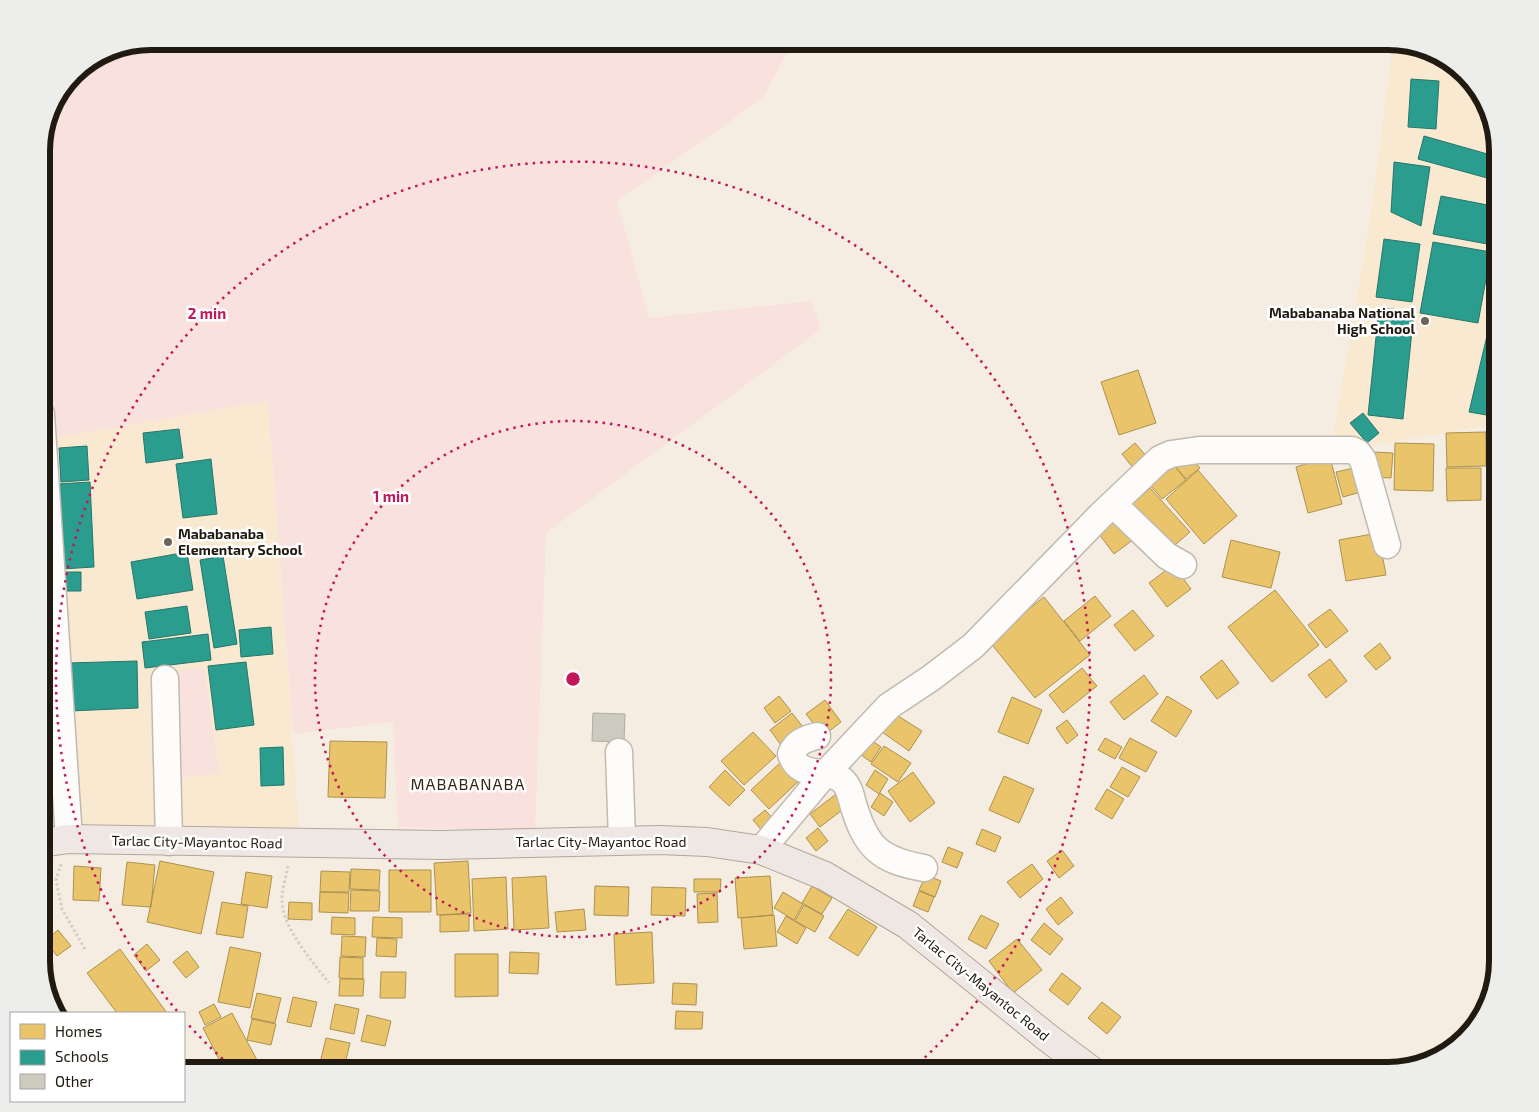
<svg xmlns="http://www.w3.org/2000/svg" width="1539" height="1112" viewBox="0 0 1539 1112" font-family="'Exo 2',sans-serif">
<rect width="100%" height="100%" fill="#f5ede1"/>
<path fill="#f9e9d1" d="M1393,43L1455,64L1486,102L1498,151V424L1369,446L1333,436L1370,219Z
M268,401L299,829L77,830L52,438Z"/>
<path fill="#f9e1de" d="M151,41H793L763,98L617,201L649,318L811,301L821,329L546,533L535,832L398,827L393,722L293,734L268,401L52,438L51,108L52,103L78,69L109,50Z
M204,668L219,773L165,780L151,673Z"/>
<path fill="#e9c46a" stroke="#ad914f" d="M1138,370L1156,423L1119,435L1101,382Z
M1486,431H1498V464H1487Z
M1486,432V466L1447,467L1446,433Z
M1135,443L1148,458L1134,469L1122,454Z
M1395,443L1434,444L1433,491L1394,490Z
M1374,452L1393,453L1391,478L1373,477Z
M1187,453L1200,468L1186,479L1174,465Z
M1330,457L1342,504L1308,513L1296,467Z
M1173,464L1186,480L1162,499L1149,484Z
M1487,464H1498V498H1487Z
M1354,468L1361,492L1343,497L1336,472Z
M1446,468H1481V500L1447,501Z
M1198,470L1237,516L1204,544L1166,499Z
M1150,488L1190,532L1168,551L1128,508Z
M1121,512L1138,536L1114,554L1096,530Z
M1378,533L1386,575L1346,581L1339,540Z
M1231,540L1280,552L1271,588L1222,577Z
M1173,565L1191,589L1167,607L1149,583Z
M1275,590L1319,645L1272,682L1228,627Z
M1095,596L1111,616L1080,641L1064,621Z
M1044,597L1090,655L1035,698L989,641Z
M1330,609L1348,631L1326,648L1308,625Z
M1133,610L1154,636L1135,651L1114,625Z
M1380,643L1391,658L1376,670L1364,656Z
M1330,659L1347,681L1326,698L1308,675Z
M1222,660L1239,683L1217,699L1200,677Z
M1082,668L1097,686L1063,713L1049,695Z
M1144,675L1158,694L1124,720L1110,702Z
M779,696L791,711L775,723L764,708Z
M1167,696L1192,711L1176,737L1151,721Z
M1012,697L1042,710L1028,744L998,732Z
M825,700L841,722L823,736L806,714Z
M792,713L807,732L784,749L770,730Z
M895,714L922,731L909,751L882,732Z
M1067,720L1078,735L1067,744L1056,728Z
M753,732L776,756L744,785L721,761Z
M867,737L881,747L871,762L857,752Z
M1105,738L1122,747L1115,759L1098,750Z
M1130,738L1157,752L1146,772L1119,758Z
M330,741L387,742L385,798L328,797Z
M884,746L911,763L898,782L871,764Z
M782,761L800,780L769,809L751,790Z
M1122,767L1140,777L1128,797L1110,787Z
M725,770L745,790L729,806L709,787Z
M875,770L888,779L879,794L866,785Z
M913,772L935,803L910,822L888,791Z
M1004,776L1034,789L1019,823L989,810Z
M1107,789L1124,799L1112,819L1095,809Z
M840,791L850,804L820,827L810,814Z
M880,793L893,802L884,816L871,807Z
M765,810L776,822L764,833L753,820Z
M818,828L828,841L816,851L806,838Z
M982,829L1001,837L995,852L976,844Z
M948,847L963,853L957,868L942,862Z
M1062,850L1074,866L1059,878L1047,861Z
M160,861L214,872L201,934L147,922Z
M468,861L471,913L437,915L434,863Z
M127,862L155,865L151,907L122,905Z
M1032,864L1043,879L1020,898L1007,882Z
M74,866L101,868L99,901L73,900Z
M351,869L380,870L379,890L350,889Z
M389,870H431V912H389Z
M321,871L350,872L349,892H320Z
M246,872L272,876L267,908L241,904Z
M926,875L941,881L935,897L919,890Z
M546,876L549,928L514,930L512,878Z
M770,876L773,915L738,918L735,878Z
M506,877L508,929L474,931L472,879Z
M694,879H721L720,892H694Z
M595,886L629,887L628,916L594,915Z
M812,886L832,898L822,914L802,903Z
M652,887L686,888L685,916L651,915Z
M351,890L380,891L379,911H350Z
M919,891L934,897L928,912L913,906Z
M320,892L349,893L348,913L319,912Z
M783,892L803,904L794,920L774,908Z
M717,893L718,922L698,923L697,894Z
M1061,897L1073,913L1058,925L1046,909Z
M222,902L248,906L243,938L216,934Z
M289,902L312,903V920L288,919Z
M804,905L824,916L815,932L795,921Z
M584,909L586,930L557,932L555,912Z
M848,909L877,927L858,956L829,938Z
M469,914V931L440,932V915Z
M774,915L777,946L744,949L741,918Z
M981,915L999,924L986,949L968,939Z
M786,916L806,928L797,944L777,932Z
M332,917L355,918V935L331,934Z
M373,917L402,918V938L372,937Z
M1044,923L1063,939L1050,955L1031,940Z
M58,930L71,946L57,956L45,941Z
M652,932L654,983L616,985L614,934Z
M342,936L366,937L365,957L341,956Z
M377,938L397,939L396,957L376,956Z
M1017,939L1042,970L1013,993L989,961Z
M147,944L160,960L146,971L134,955Z
M230,947L261,953L250,1008L218,1002Z
M120,949L167,1013H117L87,973Z
M187,951L199,967L186,978L173,962Z
M510,952L539,953L538,974L509,973Z
M455,954H498V996L455,997Z
M340,957L363,958V979L339,978Z
M381,972H406L405,998H380Z
M1062,973L1081,988L1068,1005L1049,990Z
M340,979H364L363,996H339Z
M673,983L697,984L696,1005L672,1004Z
M257,993L281,998L275,1023L251,1018Z
M293,997L317,1002L311,1027L287,1022Z
M1102,1002L1121,1017L1107,1034L1088,1018Z
M214,1004L221,1017L205,1025L199,1012Z
M335,1004L359,1009L354,1034L330,1029Z
M676,1011L703,1012L702,1029H675Z
M232,1013L258,1062L242,1071H225L203,1028Z
M367,1015L391,1021L385,1046L361,1041Z
M252,1019L276,1024L271,1045L247,1040Z
M326,1038L350,1043L344,1068L320,1063Z
M290,1061V1071H270V1062Z"/>
<path fill="#2a9d8f" stroke="#277669" d="M1411,79L1439,81L1436,129L1408,127Z
M1424,136L1498,157V181L1418,159Z
M1394,162L1430,167L1421,226L1391,212Z
M1441,196L1498,207V246L1433,234Z
M1384,239L1420,244L1412,302L1376,297Z
M1433,242L1491,252L1478,323L1420,313Z
M1498,289V417L1469,412Z
M1379,308L1414,311L1403,419L1368,415Z
M1363,413L1379,433L1367,443L1350,423Z
M179,429L183,458L146,463L143,433Z
M87,446L89,480L61,482L59,448Z
M211,459L217,514L183,518L176,464Z
M90,482L94,567L62,569L58,484Z
M187,552L193,590L137,599L131,562Z
M223,556L237,644L214,648L200,560Z
M65,572H81V591H65Z
M187,606L191,633L149,639L145,612Z
M271,627L273,654L241,657L239,630Z
M208,634L211,660L145,668L142,642Z
M137,661L138,708L70,711L68,663Z
M246,662L254,725L216,730L208,666Z
M283,747L284,785L261,786L260,748Z"/>
<path fill="#cdcabf" stroke="#afaca1" d="M593,713L625,714L624,742L592,741Z"/>
<g fill="none" stroke-linecap="round" stroke-linejoin="round">
<defs>
<path id="minor" d="M41,414L69,839
M1113,504L1167,556L1183,565
M165,679L169,842
M817,736C805,739 796,742 791,754C799,780 826,767 842,780C849,786 851,796 853,804C866,847 879,860 924,868
M619,752L622,840
M761,850L824,775L889,706L931,678L973,646L1101,515L1160,459L1171,454L1199,450H1352L1358,453L1363,460L1387,545"/>
<path id="major" d="M41,843L69,839L441,845L660,840L707,842L761,850L825,876L908,925L1048,1038L1092,1071"/>
</defs>
<use href="#minor" stroke="#c1bab0" stroke-width="29"/>
<use href="#major" stroke="#b3a69c" stroke-width="30"/>
<path stroke="#d1cecb" stroke-width="3" stroke-dasharray="2.5 2.5" stroke-linecap="butt" d="M61,864L56,880L62,909L86,951
M288,866C286,877 282,889 282,900C282,928 313,962 329,983"/>
<use href="#minor" stroke="#fefcfa" stroke-width="26"/>
<use href="#major" stroke="#eee7e3" stroke-width="28"/>
</g>
<g fill="none" stroke="#c2185b" stroke-width="2.5" stroke-dasharray="2.5 5">
<circle cx="573" cy="679" r="258"/>
<path d="M234 1069A517 517 0 0 1 186 1022M177 1011A517 517 0 1 1 912 1069"/>
</g>
<g fill="#6b6459" stroke="#fff" stroke-width="2">
<circle cx="1425" cy="321" r="5"/>
<circle cx="168" cy="542" r="5"/>
</g>
<g text-anchor="middle" stroke-width="5" stroke-linejoin="round" paint-order="stroke">
<g font-size="14" font-weight="bold" fill="#201a10" stroke="#fff" text-anchor="end">
<text x="1415" y="318">Mababanaba National<tspan x="1415" dy="16">High School</tspan></text>
<text x="178" y="539" text-anchor="start">Mababanaba<tspan x="178" dy="16">Elementary School</tspan></text>
</g>
<g font-size="14" fill="#201a10" stroke="#fff">
<text transform="translate(197 842) rotate(1)" y="5">Tarlac City-Mayantoc Road</text>
<text x="601" y="847">Tarlac City-Mayantoc Road</text>
<text transform="translate(981 984) rotate(39)" y="5">Tarlac City-Mayantoc Road</text>
</g>
<g font-size="16" letter-spacing="1" fill="#362812" stroke="#fff">
<text x="468" y="790">MABABANABA</text>
</g>
</g>
<path d="M0 0H1539V1112H0ZM151 50H1388A101 101 0 0 1 1489 151V961A101 101 0 0 1 1388 1062H151A101 101 0 0 1 50 961V151A101 101 0 0 1 151 50Z" fill="#ededec" fill-rule="evenodd"/>
<path fill="none" stroke="#201a10" stroke-width="6" d="M151 50H1388A101 101 0 0 1 1489 151V961A101 101 0 0 1 1388 1062H151A101 101 0 0 1 50 961V151A101 101 0 0 1 151 50Z"/>
<circle cx="573" cy="679" r="8" fill="#c2185b" stroke="#fff" stroke-width="2.5"/>
<g font-size="15" text-anchor="middle" font-weight="bold" fill="#c2185b" stroke="#fff" stroke-width="5" stroke-linejoin="round" paint-order="stroke">
<text x="207" y="319">2 min</text>
<text x="391" y="502">1 min</text>
</g>
<rect x="10" y="1012" width="175" height="90" fill="#ffffff" stroke="#a6a39f"/>
<rect x="20" y="1024" width="25" height="15" fill="#e9c46a" stroke="#a6a39f"/>
<text x="55" y="1037" font-size="15" fill="#201a10">Homes</text>
<rect x="20" y="1050" width="25" height="15" fill="#2a9d8f" stroke="#a6a39f"/>
<text x="55" y="1062" font-size="15" fill="#201a10">Schools</text>
<rect x="20" y="1074" width="25" height="15" fill="#cdcabf" stroke="#a6a39f"/>
<text x="55" y="1087" font-size="15" fill="#201a10">Other</text>
</svg>
